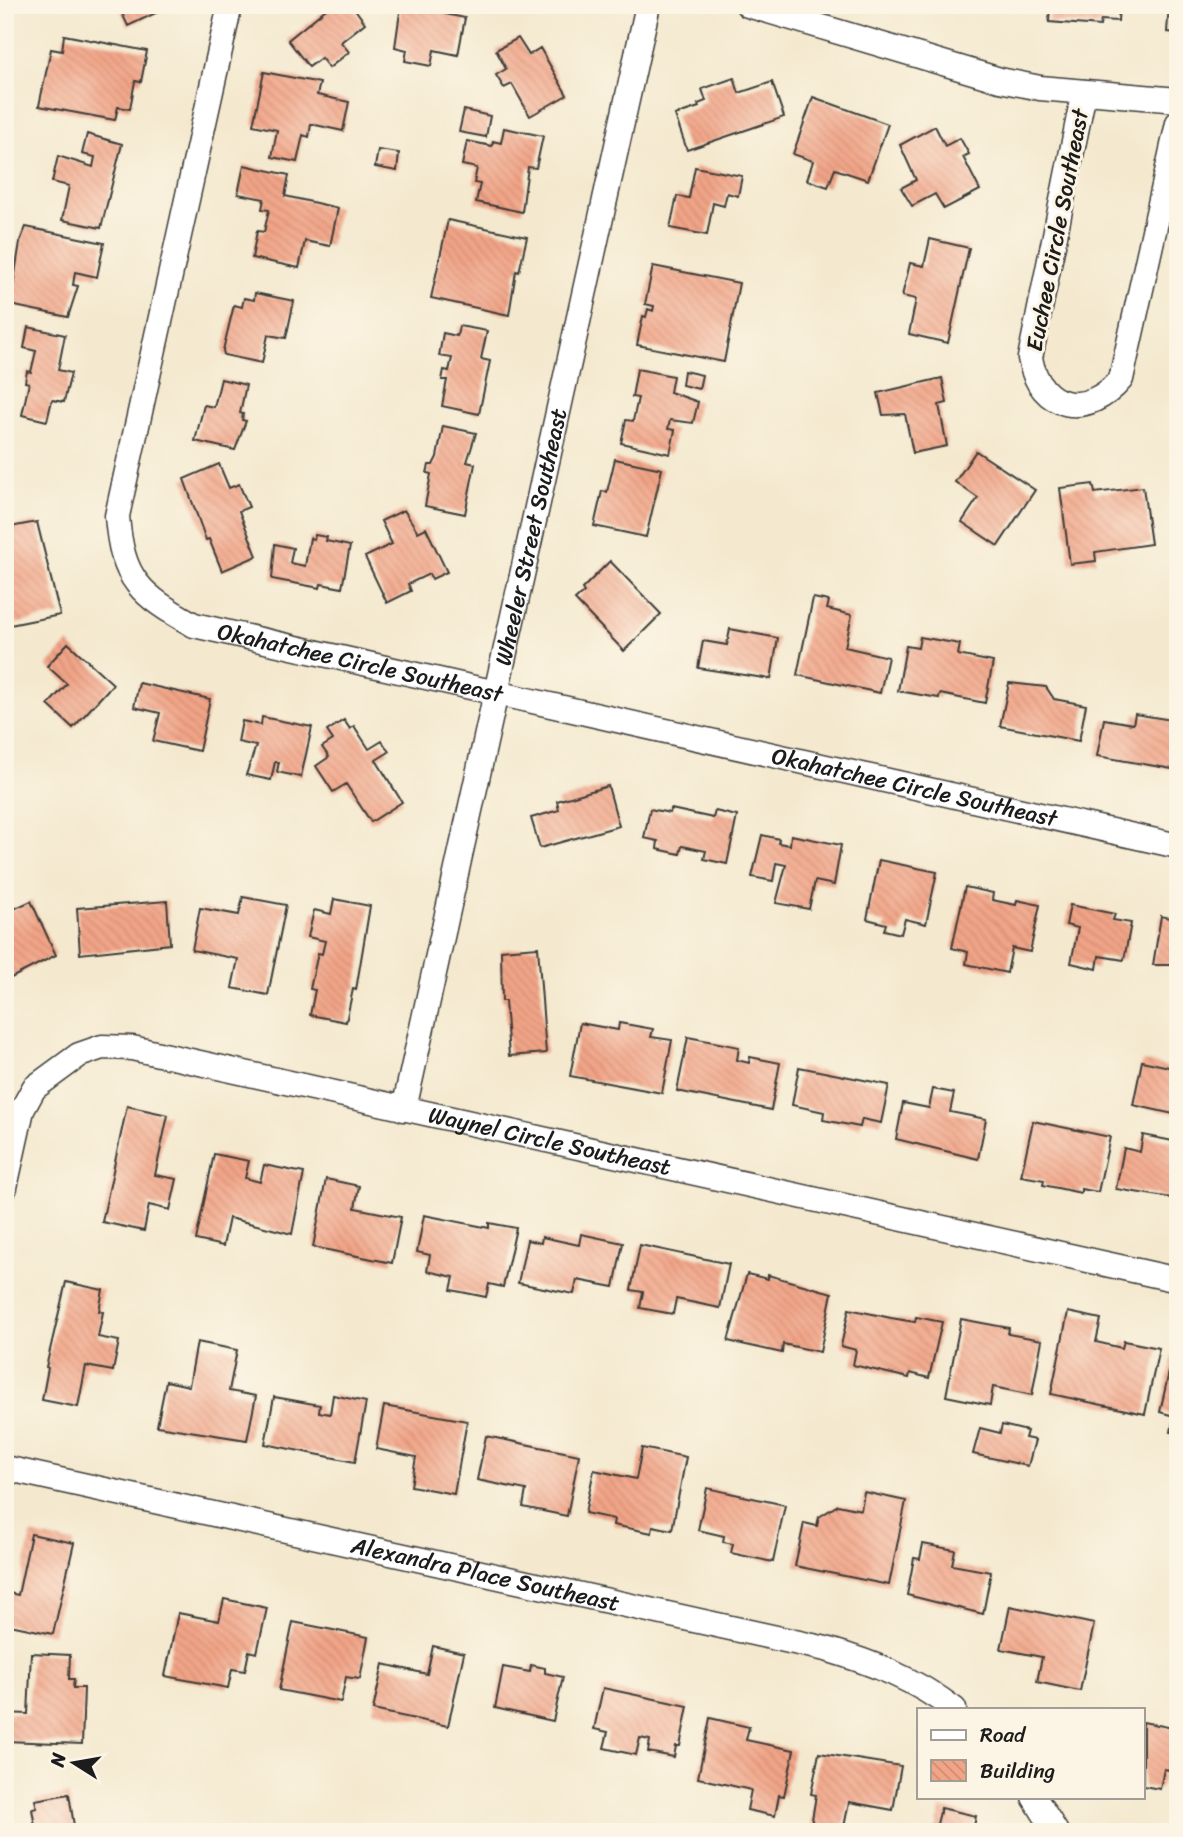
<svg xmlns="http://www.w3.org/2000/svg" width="1183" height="1837" viewBox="0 0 1183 1837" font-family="Sriracha,sans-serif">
<defs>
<pattern id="building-back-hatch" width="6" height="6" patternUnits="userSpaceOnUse" patternTransform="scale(1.75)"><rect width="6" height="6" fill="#f2a487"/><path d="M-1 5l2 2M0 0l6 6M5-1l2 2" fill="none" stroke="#cf8d74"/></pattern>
</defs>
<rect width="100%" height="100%" fill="#fcf5e5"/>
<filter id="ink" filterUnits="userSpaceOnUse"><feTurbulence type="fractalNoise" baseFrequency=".0143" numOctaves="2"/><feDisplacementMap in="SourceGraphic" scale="14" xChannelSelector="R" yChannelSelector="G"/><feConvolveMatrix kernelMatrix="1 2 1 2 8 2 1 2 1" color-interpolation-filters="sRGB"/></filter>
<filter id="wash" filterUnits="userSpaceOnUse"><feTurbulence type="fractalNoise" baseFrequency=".00686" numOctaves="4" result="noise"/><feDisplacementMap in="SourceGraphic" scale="28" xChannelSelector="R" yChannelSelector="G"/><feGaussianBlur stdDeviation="1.57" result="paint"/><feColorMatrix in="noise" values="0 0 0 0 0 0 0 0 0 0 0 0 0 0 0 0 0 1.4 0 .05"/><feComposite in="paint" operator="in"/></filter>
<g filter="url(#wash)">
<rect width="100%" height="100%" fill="#f4e9cf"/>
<g id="blocks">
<path fill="url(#building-back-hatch)" d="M118,5H157L160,11L128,26Z
M331,5H352L365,23L341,42L349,52L329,68L321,58L309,67L288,40Z
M401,5L446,7L445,14L465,18L458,55L434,50L431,66L405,61L407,50L395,47Z
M1050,5H1119L1118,21L1101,20L1100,26L1049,22Z
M1169,5H1178V33L1167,32Z
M64,35L147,51L141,82L135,81L130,109L118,107L115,120L39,106L51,49L62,51Z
M518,38L529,55L540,48L567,95L530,116L512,84L504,88L496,75L506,69L496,50Z
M264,72L320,83L317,95L349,102L343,131L311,124L309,137L303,135L297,162L272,157L277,130L253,125Z
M734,78L739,93L772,82L784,117L687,150L675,115L699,107L698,104L706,101L702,89Z
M813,97L888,124L868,180L835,169L828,187L807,180L813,161L793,154Z
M464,110L490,116L486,137L459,132Z
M935,126L945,146L960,138L969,154L963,157L980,190L944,209L935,194L912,206L901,188L916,180L900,145Z
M504,128L543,136L536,168L528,167L522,212L476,202L480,184L474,183L477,168L462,165L467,141L492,146L493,141L501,143Z
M87,134L122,144L101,228L62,220L69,186L52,182L58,156L93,167L95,157L82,154Z
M378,150L399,153L397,171L375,167Z
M244,165L289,175L285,196L338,208L330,246L305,241L299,268L252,258L257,231L264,232L269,210L262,209L264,199L238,194Z
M695,167L742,176L738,196L727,193L724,206L713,203L707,235L670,228L677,196L689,198Z
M448,220L527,237L519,272L516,271L509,315L431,298Z
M26,227L104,243L97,277L75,272L73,285L78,286L68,317L10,305L20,242Z
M930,239L969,248L948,343L909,334L916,299L902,296L910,263L924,266Z
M653,266L739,283L724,362L637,345L643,316L646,317L648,309L653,311L654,306L645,304Z
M255,293L294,301L286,338L268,335L262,363L224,355L223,350L234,305L242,307L244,298L254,300Z
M459,326L487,331L481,359L490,361L479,414L442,406L447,380H442L444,370L449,371L452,358L439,356L443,333L457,336Z
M28,327L65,335L58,370L71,373L64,402L52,400L47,421L22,415L29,383L25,382L27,371L31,372L36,351L24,348Z
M637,369L673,376L670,392L698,402L693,423L670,420L668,429L675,430L670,454L621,443L626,420L633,421L638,398L632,397Z
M684,371L702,375L699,389L682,385Z
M942,378L947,403L939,405L947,446L913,453L905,414L883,415L878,393Z
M221,379L246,385L240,413L243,414L242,420L246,421L235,450L195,441L204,405L214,407Z
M443,426L476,433L467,462L475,464L465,514L425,506L431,474L427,473L429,465H433L437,457Z
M976,451L1035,490L998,546L962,522L978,498L955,482Z
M615,459L662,469L646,537L594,526L602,491L607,492Z
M219,464L229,488L239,484L249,507L239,511L257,556L222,571L209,539L206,540L184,479Z
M1093,484L1095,493L1143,487L1151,544L1095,552L1096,561L1070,564L1060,488Z
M404,510L418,532L426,528L447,572L432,579L429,574L408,584L411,591L387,603L365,557L392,544L381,521Z
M37,522L60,615L5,626V528Z
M315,535L327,537L326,541L350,546L342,588L321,584L320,588L272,579L275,544L293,548L290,563L305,566L310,538L314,539Z
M610,561L661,614L624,651L575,600L584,592L582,589Z
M813,598L829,601L827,609L852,615L845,647L888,657L880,693L797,675Z
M730,629L778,638L771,679L698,668L703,641L727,645Z
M920,637L960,644L958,655L993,662L985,703L940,694L939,698L898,691L906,646L918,648Z
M68,643L113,684L73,728L48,705L67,684L47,666Z
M139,683L210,699L199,751L153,741L160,713L134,707Z
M1009,683L1046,687L1054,699L1086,705L1079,741L1000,726Z
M1135,714L1178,721V770L1097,756L1104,719L1133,724Z
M262,717L312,727L301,777L277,772L279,762H275L271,780L246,775L256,746L238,742L242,721L261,725Z
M344,720L350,729L354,726L369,749L382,741L389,752L376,760L402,802L371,822L346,784L333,792L316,766L329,757L322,747L333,740L327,731Z
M608,786L619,826L540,848L531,818L559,810L557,801Z
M650,809L670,813L671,809L713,818L715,811L737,816L727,864L704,859L706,851L682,846L680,854L657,849L658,841L644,838Z
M762,835L779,839L778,843L790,845L791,835L841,845L834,885L815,881L809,909L776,903L786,865L776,863L773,881L752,877Z
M879,860L937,872L926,924L905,919L901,934L884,930L886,924L867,919Z
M965,887L993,893L992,900L1016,905L1017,900L1040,905L1030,952L1012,948L1007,973L966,964L968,952L952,948Z
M243,897L286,905L268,995L232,988L238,959L192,950L200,908L239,915Z
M334,899L370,906L356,990L353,989L346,1022L310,1015L315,990L310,989L318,953L322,954L325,941L308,937L314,910L331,914Z
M31,901L56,955L5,981V913Z
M167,901L170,944L80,954L77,908Z
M1070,905L1115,914L1113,920L1131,923L1124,960L1099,956L1097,969L1071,963L1078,928L1066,925Z
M1161,916L1178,920V965H1153Z
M538,947L546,1053L509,1056L505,1001H502L501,950Z
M580,1023L618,1030L619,1023L653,1029L651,1037L672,1040L662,1093L570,1076Z
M688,1037L739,1047L737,1060L749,1063L750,1057L780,1063L771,1110L677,1091Z
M1142,1061L1178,1069V1115L1133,1105Z
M799,1067L889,1085L881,1123L862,1119L860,1127L823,1120L824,1112L792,1105Z
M933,1089L954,1093L950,1112L986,1119L978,1159L896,1139L903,1103L929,1108Z
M127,1106L168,1115L155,1175L177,1179L170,1210L149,1205L144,1231L102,1222Z
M1033,1121L1110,1137L1098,1192L1081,1189V1193L1043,1185L1044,1180L1021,1176Z
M1143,1135L1178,1142V1199L1116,1189L1124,1148L1140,1152Z
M214,1154L249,1161L245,1178L260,1182L264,1165L304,1173L292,1234L229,1218L223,1246L196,1240Z
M326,1179L359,1186L355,1208L401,1217L392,1263L313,1247Z
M424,1215L489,1228V1223L516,1228L503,1287L489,1284L486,1297L451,1290L454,1277L427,1271L430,1255L417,1252Z
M581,1234L623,1243L614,1287L577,1280L574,1294L518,1283L527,1240L541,1243L542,1237L579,1245Z
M640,1245L729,1264L720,1308L676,1299L673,1314L640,1308L643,1292L631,1290Z
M747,1274L768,1279V1275L832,1293L820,1352L783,1344L782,1353L728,1341Z
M66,1282L103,1290L99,1311L103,1312L98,1337L119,1341L113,1371L86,1366L78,1407L42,1400L48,1368L46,1367Z
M849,1309L891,1318L915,1322L916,1317L942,1322L929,1378L910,1373L909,1378L853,1365L856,1350L841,1346Z
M1068,1312L1101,1319L1096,1342L1122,1348L1124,1341L1159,1348L1145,1414L1051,1394Z
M961,1319L1009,1328L1008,1334L1042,1340L1032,1395L993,1387L990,1405L946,1396Z
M1177,1336H1178V1433L1171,1432L1174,1416L1160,1412Z
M197,1342L237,1350L229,1391L256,1396L247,1440L157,1426L166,1381L189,1386Z
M333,1395L366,1402L355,1462L265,1444L274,1397L320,1405L319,1412L330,1414Z
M384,1406L467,1421L454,1494L411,1486L416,1457L376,1449Z
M1002,1425L1027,1431L1025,1438L1035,1440L1028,1466L973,1454L980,1428L1000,1433Z
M486,1436L579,1455L567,1516L523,1507L526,1490L477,1480Z
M642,1448L686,1457L672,1530L653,1526L652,1533L613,1525L614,1519L585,1513L594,1470L636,1479Z
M707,1488L785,1505L773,1562L731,1553L733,1544L723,1542L724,1536L698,1530Z
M864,1492L906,1501L889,1585L795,1566L804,1523L817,1526L819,1517L838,1505L861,1510Z
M31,1534L74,1543L53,1634L5,1624V1592L18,1595Z
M923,1544L955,1550L952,1565L991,1572L983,1614L907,1595L914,1558L920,1559Z
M224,1599L267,1608L257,1653L249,1651L245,1671L232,1669L228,1688L165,1676L178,1613L219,1621Z
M1010,1606L1094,1624L1080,1691L1037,1682L1042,1657L1001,1649Z
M293,1622L368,1637L360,1679L346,1677L341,1702L279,1690Z
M433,1646L464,1653L448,1726L373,1710L383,1664L427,1674Z
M31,1653L70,1655L69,1679H74L73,1688H84L82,1744L5,1741V1713L28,1714Z
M531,1665L545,1668V1673L563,1677L553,1721L495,1708L503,1667L530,1672Z
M603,1688L688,1706L680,1746H676L674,1757L648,1752L650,1740L640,1738L636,1755L604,1748L608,1732L594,1729Z
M710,1718L749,1727L746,1740L794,1750L784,1796L779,1795L775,1816L747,1810L751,1790L698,1778Z
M1143,1722L1178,1729L1169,1770L1164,1769L1160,1789L1143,1786Z
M819,1753L901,1766L893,1810L849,1802L843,1832H810L816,1795L811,1794Z
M69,1794L75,1832H36L32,1809L37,1808L35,1800Z
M941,1808L976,1816L973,1832H935Z"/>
</g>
</g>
<g filter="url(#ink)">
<use href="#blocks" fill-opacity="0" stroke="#3c3b37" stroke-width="2"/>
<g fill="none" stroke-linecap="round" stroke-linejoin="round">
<defs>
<g id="street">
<path id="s1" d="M230,5L117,516C122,580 140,595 194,625L1178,846"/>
<path d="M748,5L1000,80L1040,88L1178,100"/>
<path d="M1084,92L1030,358C1040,412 1088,418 1121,379L1178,123"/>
<path id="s2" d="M404,1109L648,5"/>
<path id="s3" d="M5,1187L22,1110L34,1088L79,1055L102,1047L132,1048L1178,1280"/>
<path id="s4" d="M5,1468L826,1649C873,1663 914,1679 954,1709"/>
<path d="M1034,1797L1056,1832"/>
</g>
</defs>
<use href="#street" stroke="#3c3b37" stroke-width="27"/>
<use href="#street" stroke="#fff" stroke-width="24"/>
</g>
</g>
<g text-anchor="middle" stroke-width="6" stroke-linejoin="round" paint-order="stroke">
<g font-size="23" fill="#1c1c1c" stroke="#fcf5e5">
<text transform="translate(1057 230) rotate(-79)" y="8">Euchee Circle Southeast</text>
<text dy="8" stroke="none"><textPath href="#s2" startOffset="586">Wheeler Street Southeast</textPath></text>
<text dy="8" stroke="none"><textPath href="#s1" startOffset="836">Okahatchee Circle Southeast</textPath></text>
<text dy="8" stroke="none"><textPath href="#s1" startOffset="1404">Okahatchee Circle Southeast</textPath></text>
<text dy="8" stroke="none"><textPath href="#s3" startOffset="642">Waynel Circle Southeast</textPath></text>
<text dy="8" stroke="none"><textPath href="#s4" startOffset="492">Alexandra Place Southeast</textPath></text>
</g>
</g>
<rect width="1183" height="1837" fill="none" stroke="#fcf5e5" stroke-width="28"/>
<rect x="917" y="1708" width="228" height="91" fill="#fcf5e5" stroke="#a29e95" stroke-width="2"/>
<rect x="931" y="1730" width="35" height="10" fill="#ffffff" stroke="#a29e95" stroke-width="2"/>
<text x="980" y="1742" font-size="21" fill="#1c1c1c">Road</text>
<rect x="931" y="1760" width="35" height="21" fill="url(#building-back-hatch)" stroke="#a29e95" stroke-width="2"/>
<text x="980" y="1778" font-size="21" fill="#1c1c1c">Building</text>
<g transform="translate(74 1763) rotate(281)" stroke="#fcf5e5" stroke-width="5" paint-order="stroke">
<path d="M0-5L12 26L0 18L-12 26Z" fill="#1c1c1c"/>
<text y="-10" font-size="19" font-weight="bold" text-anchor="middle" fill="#1c1c1c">N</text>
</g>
</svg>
